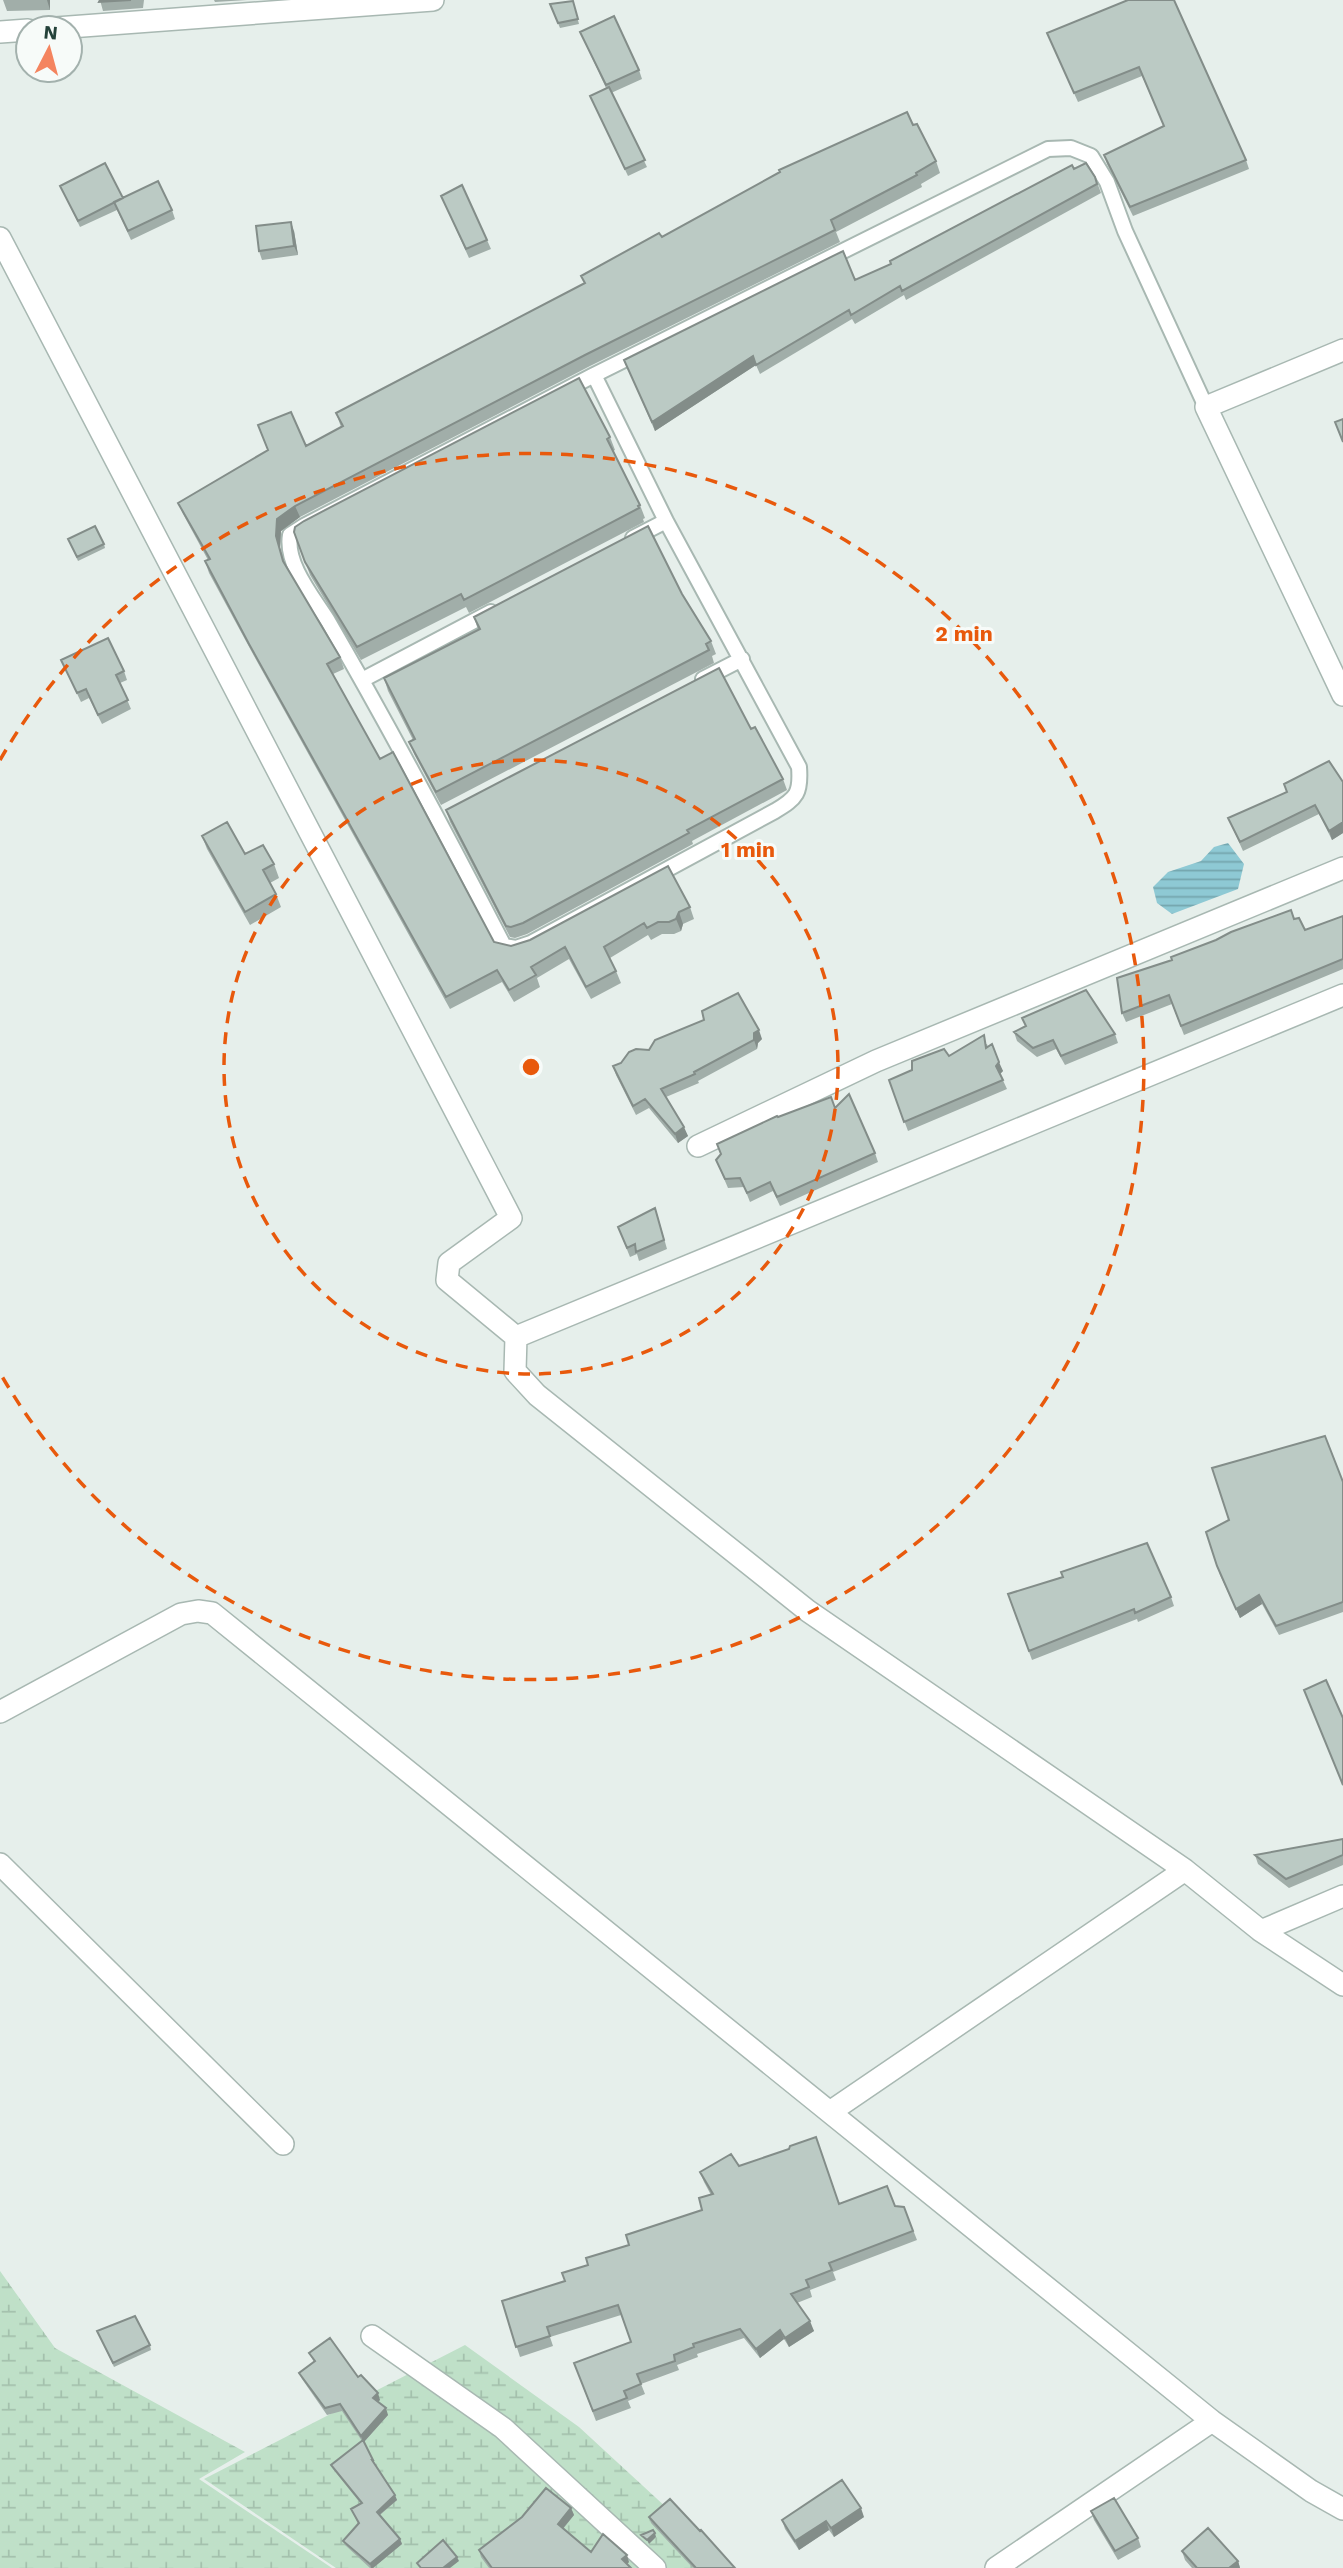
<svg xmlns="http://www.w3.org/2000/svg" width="1343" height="2568" viewBox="0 0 1343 2568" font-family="'Work Sans',sans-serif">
<defs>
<pattern id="wetland-marsh" width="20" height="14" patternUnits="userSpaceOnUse" patternTransform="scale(1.75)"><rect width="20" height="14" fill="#bfe0c8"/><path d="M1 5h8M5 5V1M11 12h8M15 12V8" fill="none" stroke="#a4c1ad"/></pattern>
<pattern id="water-rules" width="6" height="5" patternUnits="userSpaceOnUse" patternTransform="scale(1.75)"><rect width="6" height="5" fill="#8ec9d4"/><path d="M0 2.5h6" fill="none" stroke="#74a5ad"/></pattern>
</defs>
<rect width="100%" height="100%" fill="#e6efeb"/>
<path fill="url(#wetland-marsh)" d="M0,2271L55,2348L245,2452L199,2479L332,2568H0Z
M465,2345L579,2427L732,2568H336L204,2479Z"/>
<path fill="url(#water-rules)" d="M1228,843L1244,864L1238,889L1172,914L1157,903L1153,887L1168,872L1201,861L1214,847Z"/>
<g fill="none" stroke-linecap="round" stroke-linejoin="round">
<defs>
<path id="service" d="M594,375L666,521L799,767C801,793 797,798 775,811L531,943L516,948L504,946C448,837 390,728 328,621C313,597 285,564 290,535L304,526Z
M594,375L1048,149L1071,148L1091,156L1107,182L1125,231L1206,407
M633,538L666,521
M703,679L742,659
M362,680L491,612"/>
<path id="minor" d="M56,28L433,0
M0,32L28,30
M0,238L511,1218L449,1263L447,1280L516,1337L515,1371L537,1395L808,1611L1185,1870L1261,1931L1343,1985
M1343,350L1206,407L1343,695
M698,1146L876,1061L1343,868
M516,1337C792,1224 1066,1107 1343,995
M0,1712L181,1614L198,1611L212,1613L1212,2421L1311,2491L1343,2509
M0,1864L283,2144
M1261,1931L1343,1896
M830,2112L1185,1870
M372,2336L503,2428L655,2568
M996,2568L1212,2421"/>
</defs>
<use href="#service" stroke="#a8b8b2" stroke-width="18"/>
<use href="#minor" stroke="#a8b8b2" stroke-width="24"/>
<use href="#service" stroke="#fff" stroke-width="14"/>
<use href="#minor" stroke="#fff" stroke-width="21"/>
</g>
<path fill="#a1aea9" d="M3,0H50V10L7,11Z
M100,0H144L143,8L103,11Z
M214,0H247L215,2Z
M1128,0L1246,160L1249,169L1133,216L1107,164L1104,155L1164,126L1142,76L1078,102L1047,33Z
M573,1L579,24L560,28L550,4Z
M580,32L639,70L642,79L611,93L647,167L628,176L590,96L606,88Z
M913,125L936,161L940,173L921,184L922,187L836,232L840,242L590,366L300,517L281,531L280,548L285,564L340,657L344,669L333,674L380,759L494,942L511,946L690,907L694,919L683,924L681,931L674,934H662L651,940L648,935L610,958L616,971L621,983L591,999L569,959L537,978L540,987L514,1002L502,982L450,1009L254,656L209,573L205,561L208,560L183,514L178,503L306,446L341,427L336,413L584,284L581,276L662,237Z
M1074,169L1095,177L1101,193L906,300L904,295L855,324L852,319L760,374L756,365L655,431L624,360L855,280L891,264Z
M60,186L123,198L172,210L175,219L131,240L117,210L80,227Z
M441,196L487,240L491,249L469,258Z
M294,231L298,255L262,260L259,251Z
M610,437L615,450L613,451L640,505L645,518L643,519L644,522L469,613L466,607L361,660L310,575L294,532Z
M68,539L104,544L105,548L78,561Z
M682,594L711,641L716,654L712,656L714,663L441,805L414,754L409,742L413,740L388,691L384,678L478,630L474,617Z
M61,660L124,671L127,680L120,683L131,709L102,724L89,698L81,702Z
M751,729L783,779L787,790L692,841L693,844L527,934L515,938L510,937L450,822L446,810Z
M1343,782V833L1332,840L1319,814L1243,851L1228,818Z
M202,836L245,854L274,864L279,878L270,883L276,894L281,907L250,925L207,849Z
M1343,916V969L1184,1035L1172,1004L1126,1022L1122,1013L1294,919L1305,930Z
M1014,1032L1115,1034L1118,1043L1065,1065L1056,1049L1037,1057L1017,1041Z
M762,1039L758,1043L757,1049L698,1081L699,1083L666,1097L688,1136L678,1143L649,1108L636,1115L616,1075L613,1066L649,1050Z
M987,1044L988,1047L1003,1071L1000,1074L1007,1089L908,1131L889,1080L949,1056Z
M835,1107L875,1153L878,1162L780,1206L773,1191L750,1202L744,1187L728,1188L716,1160L721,1154L778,1117Z
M658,1217L667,1249L639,1261L637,1254L630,1257L618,1227Z
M1343,1482V1612L1279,1635L1262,1604L1240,1618L1220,1575L1206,1532Z
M1008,1594L1171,1597L1174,1606L1138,1622L1137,1619L1032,1660Z
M1343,1839V1865L1289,1888L1258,1864L1255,1855Z
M739,2166L839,2204L904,2207L917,2240L833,2272L836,2280L810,2290L812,2297L797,2303L814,2331L789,2347L784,2339L760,2358L744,2338L697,2354L698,2357L677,2365L679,2370L641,2384L645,2394L628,2401L631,2408L596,2421L574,2363L631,2342L621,2315L550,2337L553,2346L520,2357L502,2301L565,2281L588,2265L702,2210L711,2195L704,2182L700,2172Z
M99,2335L150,2345L151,2350L114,2367Z
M309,2353L358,2377L380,2400L378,2402L388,2415L364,2442L373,2460L374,2464L397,2500L380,2515L400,2539L402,2544L373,2568H370L345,2545L343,2541L358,2524L351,2509L361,2504L333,2469L331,2465L362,2441L342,2411L327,2415L302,2379L299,2373L314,2362Z
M571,2508L574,2515L563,2529L591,2552L629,2562L627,2564L631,2568H489L481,2557L479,2550Z
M1091,2511L1138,2538L1141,2547L1118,2560L1094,2520Z
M649,2517L735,2568H693L651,2523Z
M864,2517L834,2537L829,2530L799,2550L785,2529L782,2520Z
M1182,2551L1238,2561L1240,2568H1192L1185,2560Z"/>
<path fill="#838d89" d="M47,0H50V10Z
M291,222L294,231L298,255L294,246Z
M753,356L756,365L655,431L652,422Z
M295,506L300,517L281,531L280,548L287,573L276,536L277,519Z
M1343,822V833L1332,840L1329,831Z
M679,912L683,924L681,931L676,919Z
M759,1030L762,1039L758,1043L757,1049L754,1040V1033Z
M999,1062L1003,1071L999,1075L996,1066Z
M684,1127L688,1136L678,1143L675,1134Z
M1259,1595L1262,1604L1240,1618L1236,1609Z
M810,2321L814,2331L789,2347L785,2338Z
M780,2330L784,2339L760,2358L756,2349Z
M378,2393L380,2400L375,2404L373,2398Z
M386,2408L388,2415L363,2443L361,2436Z
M395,2495L397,2500L378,2516L377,2512Z
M571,2508L574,2515L560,2532L558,2524Z
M861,2508L864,2517L834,2537L831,2528Z
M826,2521L829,2530L799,2550L795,2541Z
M655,2533L656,2537L649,2544L647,2540Z
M400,2539L402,2544L373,2568H371L370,2564Z
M627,2555L629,2562L624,2567L622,2559Z
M457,2557L459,2561L450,2568H443Z
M1238,2561L1240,2568H1229Z"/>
<path fill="#bbcac4" stroke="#838d89" stroke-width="2" d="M100,0H131L99,2Z
M1128,0H1174L1246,160L1130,207L1104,155L1164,126L1139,67L1074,93L1047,33Z
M573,1L578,19L558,23L550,4Z
M614,16L639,70L606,85L580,32Z
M609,87L645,160L625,169L590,96Z
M907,112L913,125L917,124L936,161L916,173L917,175L831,220L835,230L585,355L295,506L277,519L276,536L283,561L340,657L327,664L380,759L393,752L494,942L511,946L530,940L668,866L690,907L679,912L676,919L669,922H658L647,928L644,923L604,947L616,971L586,987L565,947L531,967L536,975L509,990L497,970L446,997L249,644L205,561L210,559L178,503L268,450L258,425L291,412L306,446L343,426L336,413L585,283L581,276L659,233L662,237L780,172L779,170Z
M105,163L123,198L78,221L60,186Z
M1086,163L1095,177L1097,184L902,291L900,286L851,315L849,310L756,365L753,356L652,422L624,360L843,251L855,280L891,264L890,261L1072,165L1074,169Z
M158,181L172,210L128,231L114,202Z
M462,185L487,240L466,249L441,196Z
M291,222L294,246L259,251L256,226Z
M579,378L610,437L607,439L640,505L638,506L639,508L464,600L461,594L357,647L305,562L294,532L295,527L304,521Z
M1343,419V442L1335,422Z
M95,526L104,544L77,557L68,539Z
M648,526L682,594L711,641L706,644L709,650L436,792L409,742L415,739L384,678L480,629L474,617Z
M108,638L124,671L116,675L128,700L98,715L86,689L77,693L61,660Z
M719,668L751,729L755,727L783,779L687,830L689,833L523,923L511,927L506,926L446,810Z
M1329,761L1343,782V822L1329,831L1315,805L1240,842L1228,818L1287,792L1284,784Z
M227,822L245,854L263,845L274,864L263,870L276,894L245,912L202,836Z
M1291,910L1294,919L1299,918L1305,930L1343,916V959L1181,1026L1169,995L1122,1013L1117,978L1172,960L1171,957L1216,940L1231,932Z
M1086,990L1115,1034L1061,1056L1053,1040L1033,1048L1014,1032L1026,1026L1022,1018Z
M738,993L759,1030L754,1033V1040L694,1072L695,1074L661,1089L684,1127L675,1134L645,1099L633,1106L613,1066L621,1063L629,1052L636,1049L649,1050L655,1040L704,1020L702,1011Z
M984,1035L986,1048L992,1044L999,1062L996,1066L1003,1080L904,1122L889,1080L912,1070V1061L944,1049L949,1056Z
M849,1094L875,1153L777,1197L770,1182L747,1193L740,1178L725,1179L716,1160L721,1154L717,1144L777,1116L778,1117L831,1097L835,1108Z
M655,1208L664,1240L636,1252L635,1244L627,1248L618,1227Z
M1325,1436L1343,1482V1602L1276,1626L1259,1595L1236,1609L1217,1566L1206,1532L1229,1520L1212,1468Z
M1147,1543L1171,1597L1135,1613L1134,1609L1029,1651L1008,1594L1063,1577L1061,1572Z
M1326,1680L1343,1718V1785L1304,1690Z
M1343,1839V1855L1286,1879L1255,1855Z
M816,2137L839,2204L887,2186L895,2206L904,2207L913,2231L829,2263L832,2270L806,2280L809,2287L791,2294L810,2321L785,2338L780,2330L756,2349L740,2329L693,2344L694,2347L674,2355L675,2361L637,2374L641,2384L624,2391L627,2398L593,2411L574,2363L631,2342L618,2305L547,2327L550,2336L516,2347L502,2301L565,2281L562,2273L588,2265L586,2258L629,2245L626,2235L702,2210L699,2198L713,2194L700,2172L731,2154L739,2166L789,2149L790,2146Z
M135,2316L150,2345L113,2363L97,2331Z
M330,2338L358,2377L361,2375L378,2393L373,2398L386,2408L361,2436L340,2404L325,2408L299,2373L315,2361L309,2353Z
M363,2440L373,2460H372L395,2495L377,2512L400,2539L370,2564L343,2541L359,2523L351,2509L362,2503L331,2465Z
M842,2480L861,2508L831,2528L826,2521L795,2541L782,2520Z
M546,2488L571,2508L558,2524L591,2552L603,2534L627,2555L622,2559L631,2568H492L479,2550L522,2517Z
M1114,2498L1138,2538L1115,2551L1091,2511Z
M670,2499L700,2531L701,2530L735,2568H696L649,2517Z
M1208,2528L1238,2561L1229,2568H1197L1182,2551Z
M653,2530L655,2533L647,2540L641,2535Z
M443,2540L457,2557L443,2568H421L417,2563Z"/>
<g fill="none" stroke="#e8590c" stroke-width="3.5" stroke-dasharray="12 9">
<circle cx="531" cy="1067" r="307"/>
<path d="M0 760A613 613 0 1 1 0 1373"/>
</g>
<circle cx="531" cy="1067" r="10" fill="#e8590c" stroke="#f7fbf9" stroke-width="3.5"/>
<g font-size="21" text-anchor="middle" font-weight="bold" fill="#e8590c" stroke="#f7fbf9" stroke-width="6" stroke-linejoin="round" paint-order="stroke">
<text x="964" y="641">2 min</text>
<text x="748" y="857">1 min</text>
</g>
<g transform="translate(49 49) rotate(6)"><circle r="33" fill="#f7fbf9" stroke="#a3b1ad" stroke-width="2"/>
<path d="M0-5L12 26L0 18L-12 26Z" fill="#f4845f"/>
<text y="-10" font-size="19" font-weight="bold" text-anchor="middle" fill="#24423a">N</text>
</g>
</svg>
